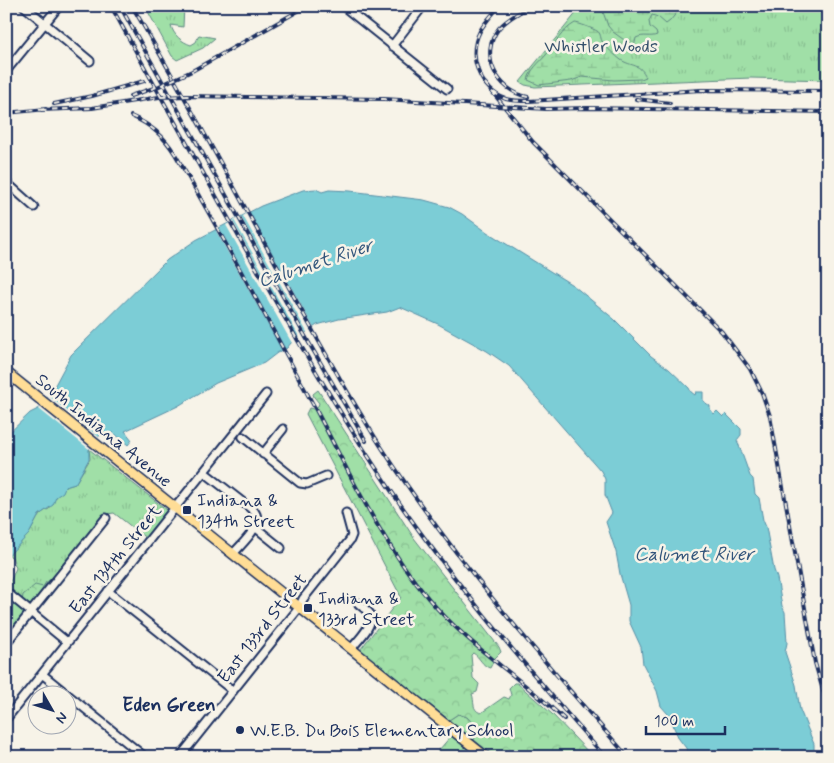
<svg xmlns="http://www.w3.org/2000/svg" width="834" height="763" viewBox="0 0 834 763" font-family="Mynerve,sans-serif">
<defs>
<pattern id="grass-tufts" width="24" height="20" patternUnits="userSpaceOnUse" patternTransform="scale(1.25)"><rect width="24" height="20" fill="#a0dfa7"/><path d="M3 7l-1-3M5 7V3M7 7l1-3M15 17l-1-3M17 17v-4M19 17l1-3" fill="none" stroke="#89c092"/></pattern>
<pattern id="forest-crowns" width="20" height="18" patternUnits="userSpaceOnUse" patternTransform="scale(1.25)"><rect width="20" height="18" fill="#a0dfa7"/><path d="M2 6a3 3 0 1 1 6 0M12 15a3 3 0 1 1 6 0" fill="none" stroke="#89c092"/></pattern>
<pattern id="wetland-marsh" width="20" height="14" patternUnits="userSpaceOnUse" patternTransform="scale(1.25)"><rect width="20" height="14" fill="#a0dfa7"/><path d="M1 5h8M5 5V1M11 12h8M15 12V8" fill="none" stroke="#89c092"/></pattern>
</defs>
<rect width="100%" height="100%" fill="#f7f3e8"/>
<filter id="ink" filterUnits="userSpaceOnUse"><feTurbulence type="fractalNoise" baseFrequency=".02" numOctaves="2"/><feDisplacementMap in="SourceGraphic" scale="10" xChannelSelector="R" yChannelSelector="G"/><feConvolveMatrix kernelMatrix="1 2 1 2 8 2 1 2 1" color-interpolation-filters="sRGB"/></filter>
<g filter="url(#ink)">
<path fill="url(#grass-tufts)" stroke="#5e8782" d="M145,6H184L183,27L171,25C173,35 182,42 191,45L196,42L199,35L215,38L203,48L177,60L172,56Z
M582,6H828V80L751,78L535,87L525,85L520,82Z
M89,449L167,510L168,512L147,539L114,513L107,514L53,582H46L43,587L30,590L22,602L6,591V583L11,580L16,568L12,557L8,555C14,550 26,537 30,532C36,523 37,513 49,509L56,497L65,487L75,484L90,459Z
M458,714L467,717L478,728L474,740L449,720Z
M451,736L478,757H433Z"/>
<path fill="url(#forest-crowns)" stroke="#5e8782" d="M318,390L414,538L499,647L501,652L495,658L490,668C482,666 480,657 473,653L471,655L473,678L479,684L477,692L472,694C475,701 471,710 481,713L504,697L509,699L511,695L509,688L514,683H517L552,714L593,757H495L474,740L477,728L467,717L458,714L449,720L360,650L401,597L306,414L309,408L313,409L318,406L319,403L314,397L313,394Z
M49,580H52L6,641V591L10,590L15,598L22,602L23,595L35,585L43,587Z"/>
<path fill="url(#wetland-marsh)" stroke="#5e8782" d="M597,6H682L670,21L666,24L658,17L652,15L649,21L650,27L656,32L657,35C650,38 644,34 636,38L634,47L613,32L608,26L603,12Z
M575,23C578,23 594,29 597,31C601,33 600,37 602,41C605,47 616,56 621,60C632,67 640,63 646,77L641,79L614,80L582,77L571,81L539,85L528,80C530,70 539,63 546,55C556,43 561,31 575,23Z"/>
<path fill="#7ccdd6" stroke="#558ea6" d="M316,189L322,192L329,190L350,191L424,200L449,207L462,214L487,232L574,286L614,319L651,356L669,369L689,388L691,392L695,395L696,392H703V401L710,406V409L714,414L717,411L723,417L726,414L741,429V435L737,440L750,476L753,479L755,494L759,498L763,520L766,527L774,570L777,578L782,606L785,612L787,643L785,652L796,685L800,710L814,744V751L818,757H688L686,748L679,739L668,714L661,706L657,691L643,664L641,647L629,621V605L620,574L616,552L606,522L612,513L605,495V479L601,471L509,366L487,351L438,324L400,307L387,312L339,319L317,325L291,343L287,348L277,353L264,363L216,383L178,406L125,431L132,440L128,445L114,433L100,435L89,449V459L75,484L65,487L63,492L56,497L53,505L39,515L29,534L6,558V436L30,413L40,408L49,396L71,355L167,260L196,240L261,206L303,190Z"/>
<path fill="#f7f3e8" d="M249,212L315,330L308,334L243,216Z
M241,217L307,335L301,340L234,220Z
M233,221L299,341L296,344L293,345L226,225Z
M219,230L286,351V352H283L216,231Z
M49,396L99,437L89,449L39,409Z"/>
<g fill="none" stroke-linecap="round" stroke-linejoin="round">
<defs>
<path id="minor" d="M24,6L90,61
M343,6L447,89
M6,8L8,6
M392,46L423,6
M6,71L59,6
M6,182L34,207
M243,437L300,483L307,484L326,476
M263,454L283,429
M204,472L254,511C265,525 241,544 233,554
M255,527L281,548
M108,591L233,691
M10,595L67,642
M6,643L106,518
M351,649C357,641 375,625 370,614C367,610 361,606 358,603
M42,674L145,757
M6,719L266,394
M180,757L299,608L303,599L350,540L352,535L346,513"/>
<path id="major" d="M6,372L486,757"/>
</defs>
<use href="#minor" stroke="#1b2f5e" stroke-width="11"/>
<use href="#major" stroke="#1b2f5e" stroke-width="12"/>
<use href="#minor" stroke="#f7f3e8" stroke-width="7"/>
<use href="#major" stroke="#ffdd96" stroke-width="9"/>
<defs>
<path id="rail" d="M111,6C155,87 200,167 245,248C297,340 349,432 410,518C470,602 537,679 605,757
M120,6L309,343L366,441
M132,6C188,101 240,199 293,295C322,347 350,399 382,448C454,559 541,658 628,757
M499,6C493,14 485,22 480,31C467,56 479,89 506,99C514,101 521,101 529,101L701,90L828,91
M485,83L533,142L722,332L750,369L762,393L770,416L815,663L828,708
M130,96L157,87L192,71L307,6
M528,97C497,91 478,55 499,28C508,18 520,12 531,6
M636,99L670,103
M54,104L92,96L144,81
M41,110L92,108L159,97L187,96L384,99L546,109L588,108L828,112
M6,113L46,109
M131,116C151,125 164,136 175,154C224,238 270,324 316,410C350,474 381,542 428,598C467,645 520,677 564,719
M825,714L828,723"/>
</defs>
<use href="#rail" stroke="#1b2f5e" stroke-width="4"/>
<use href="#rail" stroke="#f7f3e8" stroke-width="2" stroke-dasharray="5.5" stroke-linecap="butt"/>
</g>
</g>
<g fill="#1b2f5e" stroke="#f7f3e8" stroke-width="2">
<rect x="182" y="505" width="10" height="10" rx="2.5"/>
<rect x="303" y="603" width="10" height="10" rx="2.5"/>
<circle cx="240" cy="730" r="5"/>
</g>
<g text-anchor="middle" stroke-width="5" stroke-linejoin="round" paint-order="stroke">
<g font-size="18" fill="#36526d" stroke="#f7f3e8">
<text x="601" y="52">Whistler Woods</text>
</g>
<g font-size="18" fill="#1b2f5e" stroke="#f7f3e8">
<text transform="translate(104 430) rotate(39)" y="6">South Indiana Avenue</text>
<text transform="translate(115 559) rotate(-51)" y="6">East 134th Street</text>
<text transform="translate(262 628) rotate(-52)" y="6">East 133rd Street</text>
</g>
<g font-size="18" fill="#1b2f5e" stroke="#f7f3e8" text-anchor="start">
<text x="197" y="506">Indiana &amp;<tspan x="197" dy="21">134th Street</tspan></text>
<text x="318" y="604">Indiana &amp;<tspan x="318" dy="21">133rd Street</tspan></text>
<text x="250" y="736">W.E.B. Du Bois Elementary School</text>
</g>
<g font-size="19" font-style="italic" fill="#33567c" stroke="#f7f3e8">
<text transform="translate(315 262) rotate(-18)" y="7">Calumet River</text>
<text x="694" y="560">Calumet River</text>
</g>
<g font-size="19" font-weight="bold" fill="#1b2f5e" stroke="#f7f3e8">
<text x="169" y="711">Eden Green</text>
</g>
</g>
<rect width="834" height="763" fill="none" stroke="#f7f3e8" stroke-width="25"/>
<rect x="12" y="12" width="809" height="738" fill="none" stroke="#1b2f5e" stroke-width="2" filter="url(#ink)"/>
<g transform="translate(52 710) rotate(129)"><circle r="24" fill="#f7f3e8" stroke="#9fa5b1"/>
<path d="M0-4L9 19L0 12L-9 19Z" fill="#1b2f5e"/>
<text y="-8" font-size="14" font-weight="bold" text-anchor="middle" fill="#1b2f5e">N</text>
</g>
<path d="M646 726v8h79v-8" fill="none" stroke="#1b2f5e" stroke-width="2.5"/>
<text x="654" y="726" font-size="15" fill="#1b2f5e" stroke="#f7f3e8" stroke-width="4" paint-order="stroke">100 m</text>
</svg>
